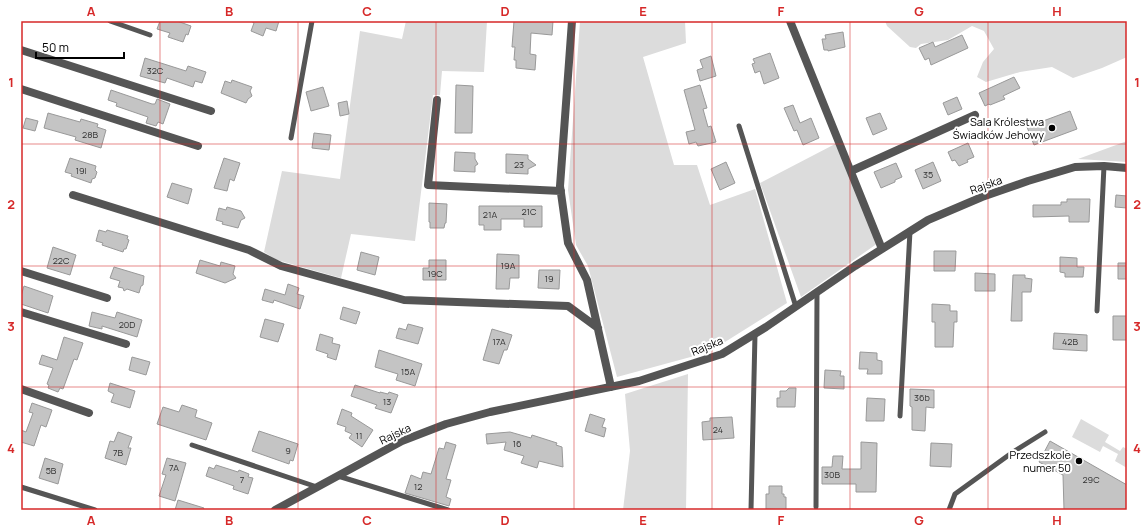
<svg xmlns="http://www.w3.org/2000/svg" width="1148" height="531" viewBox="0 0 1148 531" font-family="Manrope,sans-serif">
<rect width="100%" height="100%" fill="#fff"/>
<path fill="#dcdcdc" d="M406,21H487L484,72L442,71L440,95H433L415,241L351,234L341,278L277,260L264,252L282,171L340,179L360,31L402,39Z
M580,21H685L686,43L643,57L674,165H697L710,205L755,189L787,303L709,352L617,377L588,266L576,245L568,190Z
M885,21H1127V57L1102,68L1073,78L1052,67L1020,72L986,82L977,77L983,62L994,49L984,31L972,26L948,40L921,44L916,48L910,47L887,26Z
M1127,141V162L1078,159Z
M837,143L878,243L801,297L760,183Z
M688,374L686,510H623L630,451L625,394Z
M1081,419L1109,435L1105,442L1120,451L1123,447L1127,449V468L1115,461L1118,454L1103,446L1100,452L1072,437Z"/>
<path fill="#c4c4c4" stroke="#999" d="M160,21H177L191,26L188,35L186,34L183,42L168,37L170,33L157,29Z
M251,21H279L276,31L266,28L263,36L251,31L254,23Z
M514,21H553L552,35L531,33L530,54L536,55L535,70L516,68V60H514L515,47H512Z
M843,32L845,47L828,51V50H824L822,39H826L825,35Z
M962,35L968,48L931,65L929,58L925,60L919,48L933,42L935,47Z
M770,53L779,78L764,84L760,71L755,73L752,64L755,63L753,59Z
M711,56L716,76L700,81L697,70L703,68L700,60Z
M145,58L186,71L188,66L206,72L202,83L195,81L193,87L167,78L165,83L140,76Z
M1014,77L1020,88L1003,96L1005,99L990,105L989,104L985,106L979,93Z
M232,80L252,87L250,91L252,96L248,99L246,103L221,93L225,81L231,83Z
M456,85L473,86L472,133H455Z
M700,85L707,108L703,109L708,127L711,126L716,142L698,146L696,142L689,144L686,132L695,130L684,90Z
M323,87L329,106L311,111L306,92Z
M111,90L152,104H155L157,99L170,104L163,124L158,122L156,126L146,123L148,117L116,106L117,103L108,100Z
M957,97L962,109L948,115L943,103Z
M347,101L349,114L340,116L338,103Z
M793,105L800,123L811,118L819,138L803,145L797,130L794,131L784,108Z
M1070,111L1077,129L1034,145L1027,127Z
M48,113L80,122L81,119L98,124L97,127L106,130L101,148L75,140L76,137L44,128Z
M880,113L887,129L873,135L866,118Z
M26,118L38,121L35,131L23,128Z
M314,133L331,135L329,150L312,148Z
M968,143L974,157L967,160L968,162L959,166L955,160L952,161L948,152Z
M455,152L475,153V159L478,164L475,166V172L454,171Z
M506,154L528,155V159L536,165L528,169V174L506,173Z
M70,158L96,166L95,170L97,172L95,178L92,179L91,183L71,176L72,174L65,172Z
M224,158L240,163L234,181L230,179L227,191L214,188Z
M726,162L735,183L720,190L711,169Z
M933,162L941,181L923,189L915,170Z
M896,163L902,177L895,180V182L881,188L874,172Z
M172,183L192,189L188,204L167,197Z
M1116,195L1127,196V208L1115,207Z
M1067,199H1090L1089,222H1069V216L1033,217V205H1061V202H1067Z
M429,203L447,204L446,223H445L444,228H430V222H429Z
M479,206H542V227H524V219H501V230H484V225H479Z
M227,207L241,211L245,218L241,220L238,228L222,224L223,222L216,220L219,208L226,210Z
M99,230L106,232L107,230L128,236L127,239L129,240L126,249H124L123,252L102,245L103,243L96,241Z
M53,247L76,255L70,275L47,268Z
M934,251H956L955,271H934Z
M361,252L379,257L375,275L357,270Z
M497,254L519,255V278H510L509,289H496Z
M1060,257L1077,258V267H1084L1083,277H1065V273L1060,272Z
M200,260L220,266L221,262L235,266L233,274L236,278L225,283L196,273Z
M429,260H446V280H423V268H429Z
M1118,263H1127V279H1118Z
M114,267L144,276L143,285L141,286L139,293L127,289L124,291L123,288L118,287L120,281L110,278Z
M539,270H560L559,289L538,288Z
M975,273L995,274V291H975Z
M1013,275H1025V278L1032,279L1031,292H1022V321H1011Z
M288,284L299,288L297,294L304,296L300,309L274,300L273,303L262,300L265,289L285,295Z
M24,286L53,296L48,313L21,304V296Z
M932,304L950,305V311H957V322H954L953,347H935V322H932Z
M343,307L360,312L356,324L340,319Z
M92,312L115,318L117,312L142,320L137,337L102,326V329L89,326Z
M1113,316H1127V340H1113Z
M265,319L284,324L278,342L260,337Z
M408,324L423,328L418,344L396,338L399,328L406,330Z
M492,329L512,335L507,350H504L499,364L483,360Z
M1054,333L1087,335V351L1053,349Z
M320,334L333,338L332,343L340,345L336,360L327,357L328,354L316,350Z
M64,337L83,343L77,360L74,359L63,389L60,388L58,392L48,388L49,385L47,384L53,368L39,364L42,355L57,360Z
M379,350L422,364L415,386L396,380L398,374L375,367Z
M860,352L877,353V360L882,361V374H867L868,369H859Z
M132,357L150,362L146,375L129,370Z
M825,370L841,371L840,376H844V389L824,388Z
M110,383L135,391L130,408L111,402L114,394L108,391Z
M355,385L380,393V392L388,394L389,392L398,395L391,413L375,408L377,405L351,396Z
M789,388H796L795,407H777V398H780V391H786Z
M910,389L934,390V408L926,407L925,431L912,430V407L910,406Z
M867,398L885,399L884,421H866Z
M32,403L52,410L46,427L41,425L34,446L21,442V430L26,432L33,413L29,412Z
M182,405L197,410L195,417L212,423L206,440L157,424L163,407L179,412Z
M342,409L352,413L351,416L373,430L362,447L349,438L352,434L345,431L346,427L337,424Z
M590,414L605,419L602,427L606,428L604,437L585,431Z
M732,417L734,438L703,440L702,422L710,421V418Z
M259,431L298,444L293,461L290,460L289,464L252,451Z
M118,432L132,437L128,448H131L126,465L105,458L110,441L114,442Z
M510,432L531,438L532,435L557,443L556,445L562,447L563,467L539,461L537,468L521,463L524,456L504,450L506,442L487,444L486,434Z
M1050,441L1127,485V510H1064L1063,475L1039,462Z
M446,442L456,445L446,479L451,480L446,497L451,499L449,506L405,493L411,475L421,479L423,472L431,474L439,448L444,449Z
M861,442L877,443L876,492H856V484H822V467H832L833,456H843L842,469H861Z
M931,443L952,444L951,467L930,466Z
M45,458L63,464L58,484L39,478Z
M167,458L186,463L175,501L159,496L166,475L162,474Z
M216,465L238,472L239,470L249,474L248,477L253,478L248,494L233,489L234,486L206,476L209,467L214,469Z
M769,486H782V494H784V497H786V510L766,509V494H769Z
M178,500L204,508L203,510H175Z"/>
<g fill="none" stroke-linecap="round" stroke-linejoin="round">
<path stroke="#555" stroke-width="5" d="M110,21L150,35
M739,126L796,307
M291,138L312,21
M1097,311L1104,166
M900,416L910,231
M192,445L317,487
M338,476L448,510
M21,487L95,510
M816,507L817,292
M751,510L755,334
M949,510L955,494L1013,452L1045,432"/>
<path stroke="#555" stroke-width="8" d="M572,21L560,186L568,243L587,280L611,387
M790,21L882,249
M21,50L211,111
M21,89L198,146
M437,100L428,185L561,191
M851,171L975,115
M73,195L249,250L281,266L404,300L568,306L598,328
M21,271L107,298
M21,312L126,344
M21,389L89,413
M275,510L402,441L446,424L490,412L639,381L722,354L766,327L855,266L928,220L982,197L1028,181L1075,167L1104,166L1127,168"/>
</g>
<path fill="none" stroke="#d62828" stroke-width="1" stroke-opacity="0.55" d="M160,21V510M298,21V510M436,21V510M574,21V510M712,21V510M850,21V510M988,21V510M21,144H1127M21,266H1127M21,387H1127"/>
<g fill="#000" stroke="#fff" stroke-width="1.5">
<circle cx="1052" cy="128" r="4"/>
<circle cx="1079" cy="461" r="4"/>
</g>
<g text-anchor="middle" stroke-width="4" stroke-linejoin="round" paint-order="stroke">
<g font-size="9" fill="#313131">
<text x="155" y="74">32C</text>
<text x="90" y="138">28B</text>
<text x="519" y="168">23</text>
<text x="81" y="174">19I</text>
<text x="928" y="178">35</text>
<text x="529" y="215">21C</text>
<text x="490" y="218">21A</text>
<text x="61" y="264">22C</text>
<text x="508" y="269">19A</text>
<text x="435" y="277">19C</text>
<text x="549" y="282">19</text>
<text x="127" y="328">20D</text>
<text x="499" y="345">17A</text>
<text x="1070" y="345">42B</text>
<text x="408" y="375">15A</text>
<text x="922" y="401">36b</text>
<text x="387" y="405">13</text>
<text x="718" y="433">24</text>
<text x="359" y="439">11</text>
<text x="517" y="447">16</text>
<text x="288" y="454">9</text>
<text x="118" y="456">7B</text>
<text x="174" y="471">7A</text>
<text x="51" y="474">5B</text>
<text x="832" y="478">30B</text>
<text x="242" y="483">7</text>
<text x="1091" y="483">29C</text>
<text x="418" y="490">12</text>
</g>
<g font-size="11" fill="#000" stroke="#fff" text-anchor="end">
<text x="1044" y="126">Sala Królestwa<tspan x="1044" dy="13">Świadków Jehowy</tspan></text>
<text x="1071" y="459">Przedszkole<tspan x="1071" dy="13">numer 50</tspan></text>
</g>
<g font-size="11" fill="#000" stroke="#fff">
<text transform="translate(986 185) rotate(-20)" y="4">Rajska</text>
<text transform="translate(707 346) rotate(-22)" y="4">Rajska</text>
<text transform="translate(395 434) rotate(-25)" y="4">Rajska</text>
</g>
</g>
<rect width="1148" height="531" fill="none" stroke="#ffffff" stroke-width="44"/>
<path d="M36 52v6h88v-6" fill="none" stroke="#000000" stroke-width="2"/>
<text x="42" y="52" font-size="12" fill="#000000" stroke="#ffffff" stroke-width="3" paint-order="stroke">50 m</text>
<rect x="22" y="22" width="1104" height="487" fill="none" stroke="#d62828" stroke-width="1.5"/>
<g font-size="13" text-anchor="middle" font-weight="bold" fill="#d62828">
<text x="91" y="16">A</text>
<text x="229" y="16">B</text>
<text x="367" y="16">C</text>
<text x="505" y="16">D</text>
<text x="643" y="16">E</text>
<text x="781" y="16">F</text>
<text x="919" y="16">G</text>
<text x="1057" y="16">H</text>
<text x="11" y="87">1</text>
<text x="1137" y="87">1</text>
<text x="11" y="209">2</text>
<text x="1137" y="209">2</text>
<text x="11" y="331">3</text>
<text x="1137" y="331">3</text>
<text x="11" y="453">4</text>
<text x="1137" y="453">4</text>
<text x="91" y="525">A</text>
<text x="229" y="525">B</text>
<text x="367" y="525">C</text>
<text x="505" y="525">D</text>
<text x="643" y="525">E</text>
<text x="781" y="525">F</text>
<text x="919" y="525">G</text>
<text x="1057" y="525">H</text>
</g>
</svg>
